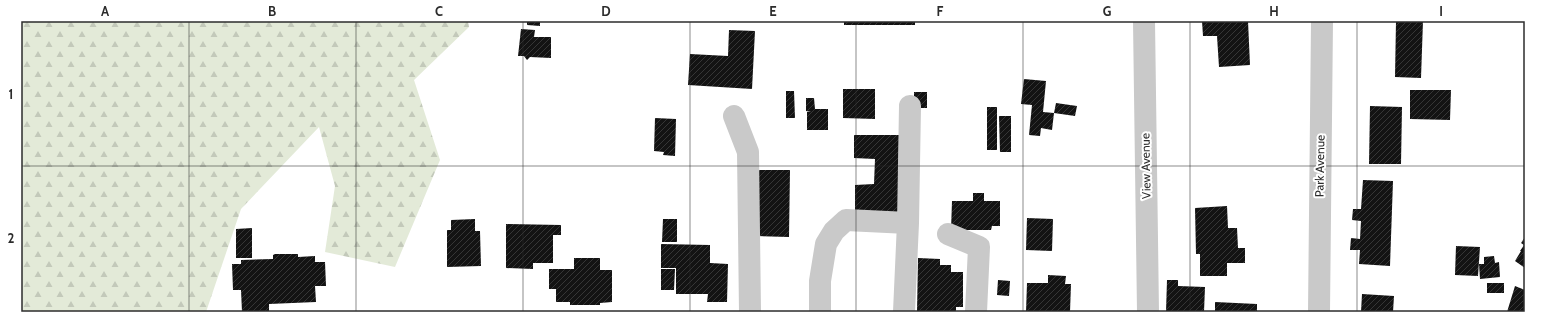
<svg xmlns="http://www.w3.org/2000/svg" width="1546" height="333" viewBox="0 0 1546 333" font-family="Cabin,sans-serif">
<defs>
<pattern id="forest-firs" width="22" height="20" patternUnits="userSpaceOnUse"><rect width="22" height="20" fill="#e3ead8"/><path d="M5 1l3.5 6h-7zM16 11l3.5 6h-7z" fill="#c3c9ba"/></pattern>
<pattern id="building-hatch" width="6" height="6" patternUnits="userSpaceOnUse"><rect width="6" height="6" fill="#131313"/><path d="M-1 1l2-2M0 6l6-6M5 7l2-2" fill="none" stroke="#363636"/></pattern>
</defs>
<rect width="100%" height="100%" fill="#fff"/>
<path fill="url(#forest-firs)" d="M21,21H468L469,27L414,80L440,160L395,267L325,252L335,186L319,127L241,209L206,312H21Z"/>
<path fill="url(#building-hatch)" d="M527,21H540V26L527,25Z
M844,21H915V25H844Z
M1202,21H1248L1250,65L1219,67L1217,36H1203Z
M1396,21H1423L1421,78L1395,77Z
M521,29L535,30L534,37H551V58L530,57L527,60L524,56H518Z
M729,30L755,31L752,89L688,85L690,54L728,56Z
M1024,79L1046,81L1043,112L1054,113L1052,130L1041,128L1040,136L1029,135L1032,105L1021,104Z
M843,89H875V119L843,118Z
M1410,90H1451L1450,120L1410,119Z
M786,91H794L795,118H786Z
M914,92H927V108H914Z
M806,98H814L815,109H828V130H807V112H811L806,111Z
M1056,103L1077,106L1075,116L1054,113Z
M1370,106L1402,107L1401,164H1369Z
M987,107H997V150H987Z
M999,116H1011V152H1000Z
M655,118L676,119L675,156L663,155L664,152L654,151Z
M854,135H899L898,212L855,213V185L874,184L875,159L854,158Z
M757,170H790L789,237L756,236Z
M1363,180L1393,181L1390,266L1359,264L1360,250H1350L1351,238L1360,239L1361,221L1352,220L1353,209H1361Z
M973,193H984V201H1000V226H992L991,230H951L952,201H973Z
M1227,206L1228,228H1237L1238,248H1245V263H1227V276H1200V254H1196L1195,208Z
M1027,218L1053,219L1052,251L1026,250Z
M475,219V231H480L481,266L447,267V230H451V220Z
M663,219H677V242H662Z
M506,224L561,225V235H553V263H533V269L506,268Z
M252,228V258H236V229Z
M1525,237V268L1515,261L1521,251H1520L1524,245L1521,243Z
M661,244L710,245V263L728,264L727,302H707L708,294H676V268H661Z
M1456,246L1480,247L1478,276L1455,275Z
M275,254H298V257L315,256V262H325L326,286H315L316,302L269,304V312H242L241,290H233L232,264H241V260L273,259V255Z
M1494,256L1495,263L1499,262L1500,277L1480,279L1479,264H1484V257Z
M574,258H600V270H612V302L600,303V305H570V302H556V289H549V269H574Z
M918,258L940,259V265H951V272H963V307H956V312H917Z
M661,269H675L674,290H661Z
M1048,275L1066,276L1065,284H1071L1070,312H1026L1027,283H1048Z
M998,280L1010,281L1009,296L997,295Z
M1167,280H1178V286L1205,287L1204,312H1166Z
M1487,283H1504V293H1487Z
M1515,286L1525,290L1524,312H1507Z
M1362,294L1394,296L1393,312H1361Z
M1215,302L1257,304V312H1215Z"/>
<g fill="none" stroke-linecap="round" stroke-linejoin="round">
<path stroke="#c9c9c9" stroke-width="22" d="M1144,21L1148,312
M734,116L748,152L750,312
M948,234L979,247L976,312
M820,312V281L826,244L834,231L846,220L908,223
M904,312L908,223L910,106
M1319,312L1322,21"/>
</g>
<path fill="none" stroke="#2c2c2c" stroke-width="1" stroke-opacity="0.55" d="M189,21V312M356,21V312M523,21V312M690,21V312M856,21V312M1023,21V312M1190,21V312M1357,21V312M21,166H1525"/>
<g text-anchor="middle" stroke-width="4" stroke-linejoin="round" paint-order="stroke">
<g font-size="12" fill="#2c2c2c" stroke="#fff">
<text transform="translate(1146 166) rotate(-91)" y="4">View Avenue</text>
<text transform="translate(1320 166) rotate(-89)" y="4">Park Avenue</text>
</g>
</g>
<rect width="1546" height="333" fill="none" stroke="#ffffff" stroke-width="44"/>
<rect x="22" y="22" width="1502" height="289" fill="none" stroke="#2c2c2c" stroke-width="1.5"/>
<g font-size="13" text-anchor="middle" font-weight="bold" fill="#2c2c2c">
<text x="105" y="16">A</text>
<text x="272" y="16">B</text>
<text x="439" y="16">C</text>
<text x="606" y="16">D</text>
<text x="773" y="16">E</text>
<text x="940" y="16">F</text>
<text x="1107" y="16">G</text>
<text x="1274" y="16">H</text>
<text x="1441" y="16">I</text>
<text x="11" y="99">1</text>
<text x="11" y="243">2</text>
</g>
</svg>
